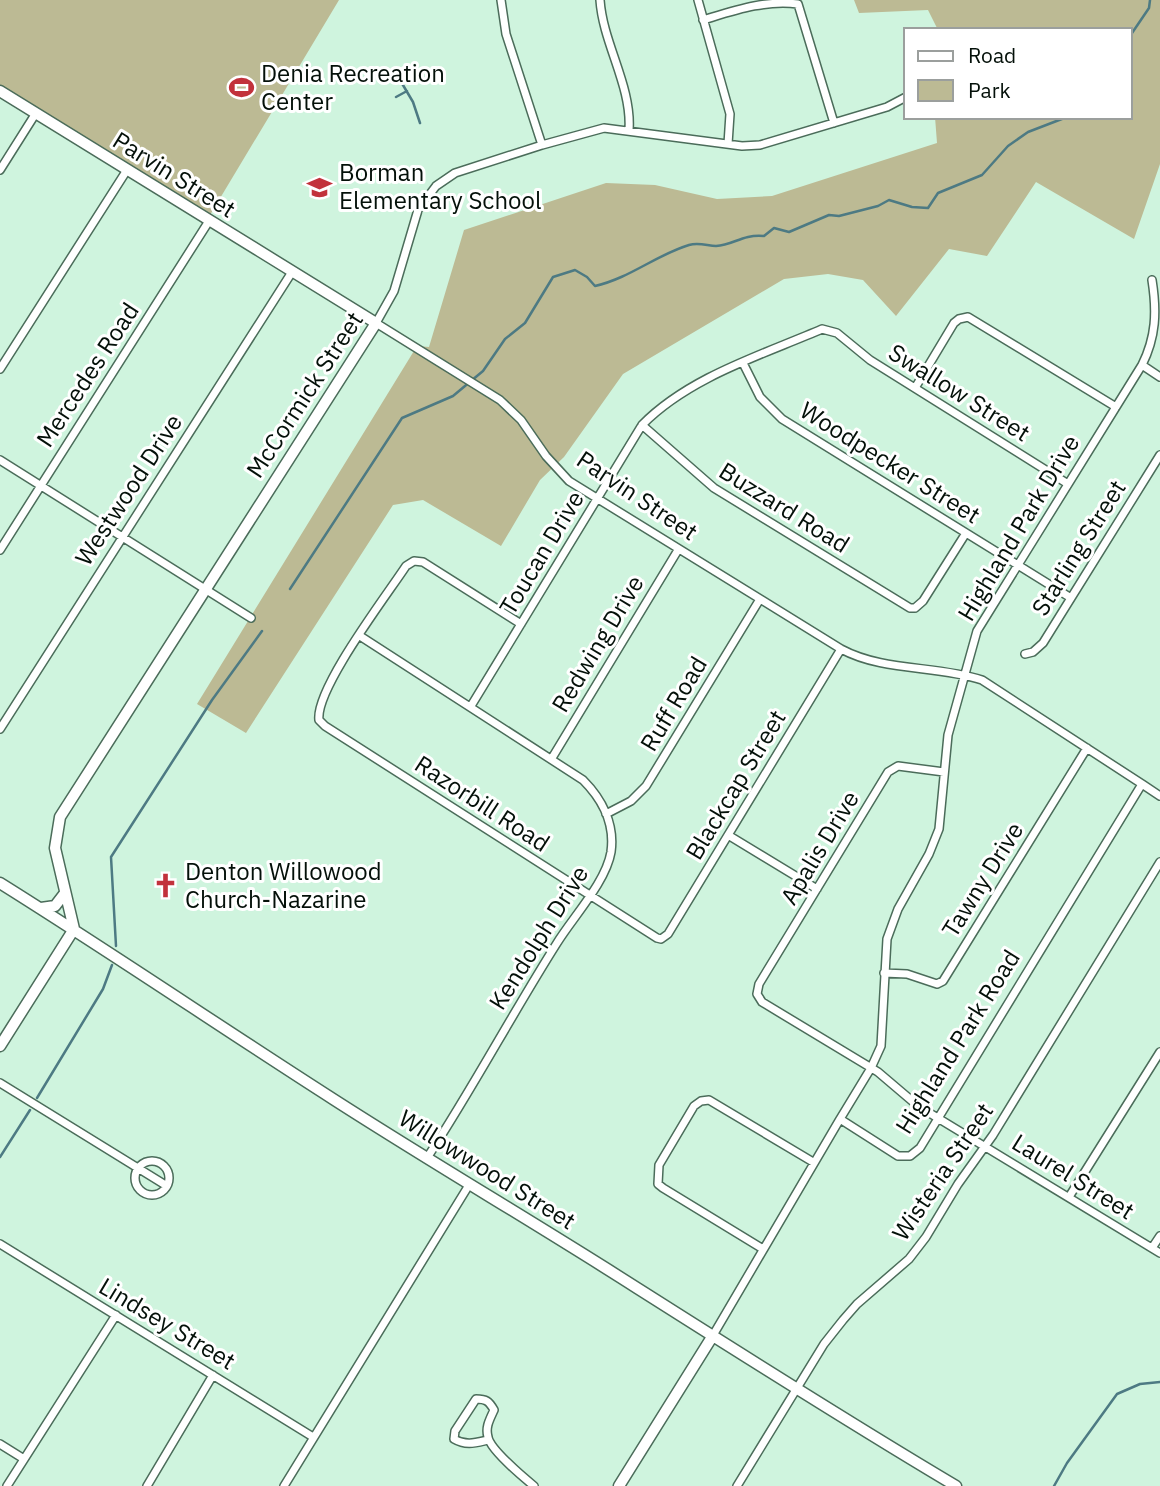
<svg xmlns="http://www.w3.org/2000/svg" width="1160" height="1486" viewBox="0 0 1160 1486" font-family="'IBM Plex Sans',sans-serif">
<rect width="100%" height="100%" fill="#cff4de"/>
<path fill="#bcba94" d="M0,0H339L207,220L0,91Z
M854,0H1160V164L1134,239L1036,182L987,256L949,249L896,316L863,280L828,274L784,279L623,374L564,457L540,480L501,546L423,500L393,505L246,733L197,704L417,346L429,347L464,230L606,183L655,185L717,199L772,196L937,143L935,117H1130V30H938L928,10L859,13Z"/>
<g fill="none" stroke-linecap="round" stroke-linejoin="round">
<path stroke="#4d7a83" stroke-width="2.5" d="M1130,36L1149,8L1150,0
M400,80L413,102L420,123
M396,97L407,91
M290,589L402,418L453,396L483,371L505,339L525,323L553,277L575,270L587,277L595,286C630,278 656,255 689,245C699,242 708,246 716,246C734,245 742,234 764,236L774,228L789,232L829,215L839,216L878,206L889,200L912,207L928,208L938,193L982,175L1008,146L1028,132L1067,117
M116,946L111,857L212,700L262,631
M37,1098L103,989L112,965
M0,1157L30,1110
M1054,1486L1067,1463L1117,1394L1140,1384L1160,1382"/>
<defs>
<path id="street" d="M501,0L506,34L542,145
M600,0C603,44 632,86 629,130
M698,0L730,114L728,144
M703,20C736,10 764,0 798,4L834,123
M906,97L887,107L760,145L742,146L604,128L542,145L455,173L436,186L418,210L394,291L376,323L500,400L521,420L546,456L569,481L841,649C884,672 936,665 982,680L1142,784
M0,170L36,113
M743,363L760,397L782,419L1071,598
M1142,365L1160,377
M0,369L127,170
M915,388L954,323L959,319L968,317L1116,407
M642,425L714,488L910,608H915L923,601L966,533
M0,460L251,618
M0,550L209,221
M521,624L423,562L414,561L406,566C387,595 315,689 319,720L325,726L657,938L661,939L668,934L841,649
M360,636L583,780C602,799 615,824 611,852C606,882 573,917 557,943C512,1014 473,1088 427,1158
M1025,654L1033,652L1043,643L1160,455
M471,706L642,425C689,377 762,355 822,329L837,333L870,360L1068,484
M0,729L292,272
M552,758L678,550
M944,772L898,766L888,772L759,984L757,994L762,1002L878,1072L918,1106L1160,1253
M606,814L631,801L646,786L760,599
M728,835L817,889
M884,973L907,974L937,984L943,981L1087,748
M0,1083L167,1186
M840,1119L871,1068L881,1046L887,939L898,909L929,854L939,829L948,735L977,631L1142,365C1156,337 1157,312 1152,280
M135 1178a17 17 0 1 1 34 0a17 17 0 1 1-34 0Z
M1069,1197L1160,1052
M0,1244L313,1437
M1152,1248L1160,1236
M763,1249L663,1188L658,1184L659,1165L694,1106L701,1101L709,1100L813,1162
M712,1337L840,1119L898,1156H910L920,1148L1142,784L1160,796
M488,1440C475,1443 466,1446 454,1439L455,1431L476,1399C486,1399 489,1401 494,1410C490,1419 485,1427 488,1437C490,1449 523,1477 534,1486
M0,1444L24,1459
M7,1486L116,1315
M147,1486L213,1375
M284,1486L469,1185
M737,1486L824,1344L843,1320L857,1304L909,1259L926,1237L958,1184L993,1135L1160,862"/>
<path id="secondary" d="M0,91L376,323L60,817L55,848L74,929L0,1046
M0,883C112,953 222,1028 333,1099C434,1164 537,1224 637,1288C743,1355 848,1422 956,1486
M41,908L55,906L65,893
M619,1486L712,1337"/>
</defs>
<use href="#street" stroke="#4b6c5a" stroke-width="10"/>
<use href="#secondary" stroke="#4b6c5a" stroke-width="13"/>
<use href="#street" stroke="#fff" stroke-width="7"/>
<use href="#secondary" stroke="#fff" stroke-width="10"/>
</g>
<defs>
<symbol id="stadium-bare" viewBox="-9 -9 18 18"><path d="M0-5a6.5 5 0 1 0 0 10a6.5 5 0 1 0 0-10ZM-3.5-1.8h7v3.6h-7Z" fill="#c2323c" stroke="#fff" stroke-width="2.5" paint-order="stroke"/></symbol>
<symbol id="school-bare" viewBox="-9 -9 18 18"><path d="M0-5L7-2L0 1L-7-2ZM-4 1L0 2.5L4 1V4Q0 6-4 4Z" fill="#c2323c" stroke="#fff" stroke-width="2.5" paint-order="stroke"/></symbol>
<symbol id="church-bare" viewBox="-9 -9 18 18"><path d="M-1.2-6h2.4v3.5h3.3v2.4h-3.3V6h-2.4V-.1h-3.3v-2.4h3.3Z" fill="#c2323c" stroke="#fff" stroke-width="2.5" paint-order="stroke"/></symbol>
</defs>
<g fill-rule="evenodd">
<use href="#stadium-bare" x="224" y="70" width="35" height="35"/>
<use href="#school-bare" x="302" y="170" width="35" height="35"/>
<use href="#church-bare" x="148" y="868" width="35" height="35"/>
</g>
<g text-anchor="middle" stroke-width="6" stroke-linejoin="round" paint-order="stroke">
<g font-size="24" fill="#041009" stroke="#fff" text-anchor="start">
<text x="261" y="82">Denia Recreation<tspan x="261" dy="28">Center</tspan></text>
<text x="339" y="181">Borman<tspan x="339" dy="28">Elementary School</tspan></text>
<text x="185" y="880">Denton Willowood<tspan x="185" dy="28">Church-Nazarine</tspan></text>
</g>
<g font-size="24" fill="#041009" stroke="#fff">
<text transform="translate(174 175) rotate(32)" y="8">Parvin Street</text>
<text transform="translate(88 375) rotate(-57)" y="8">Mercedes Road</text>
<text transform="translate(959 393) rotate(32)" y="8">Swallow Street</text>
<text transform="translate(305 395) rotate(-57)" y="8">McCormick Street</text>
<text transform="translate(890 463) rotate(32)" y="8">Woodpecker Street</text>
<text transform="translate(129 490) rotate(-57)" y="8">Westwood Drive</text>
<text transform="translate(637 496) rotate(34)" y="8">Parvin Street</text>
<text transform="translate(784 508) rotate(32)" y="8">Buzzard Road</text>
<text transform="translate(1019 528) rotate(-59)" y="8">Highland Park Drive</text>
<text transform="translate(1079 548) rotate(-58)" y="8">Starling Street</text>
<text transform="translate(542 553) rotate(-59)" y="8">Toucan Drive</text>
<text transform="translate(598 644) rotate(-59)" y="8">Redwing Drive</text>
<text transform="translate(674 704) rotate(-59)" y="8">Ruff Road</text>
<text transform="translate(736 785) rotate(-59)" y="8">Blackcap Street</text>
<text transform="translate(482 804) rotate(33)" y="8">Razorbill Road</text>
<text transform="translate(820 848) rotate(-59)" y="8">Apalis Drive</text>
<text transform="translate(983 880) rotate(-58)" y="8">Tawny Drive</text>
<text transform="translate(539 938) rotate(-58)" y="8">Kendolph Drive</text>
<text transform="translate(958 1042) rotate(-58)" y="8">Highland Park Road</text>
<text transform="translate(487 1170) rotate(32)" y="8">Willowwood Street</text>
<text transform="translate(943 1172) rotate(-56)" y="8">Wisteria Street</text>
<text transform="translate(1073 1177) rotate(32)" y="8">Laurel Street</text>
<text transform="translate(167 1324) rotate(31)" y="8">Lindsey Street</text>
</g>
</g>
<rect x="904" y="28" width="228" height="91" fill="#ffffff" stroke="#9b9f9d" stroke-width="2"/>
<rect x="918" y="51" width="35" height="10" fill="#ffffff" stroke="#9b9f9d" stroke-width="2"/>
<text x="968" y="63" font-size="21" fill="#041009">Road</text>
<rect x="918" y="80" width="35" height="21" fill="#bcba94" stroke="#9b9f9d" stroke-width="2"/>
<text x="968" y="98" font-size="21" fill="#041009">Park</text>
</svg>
